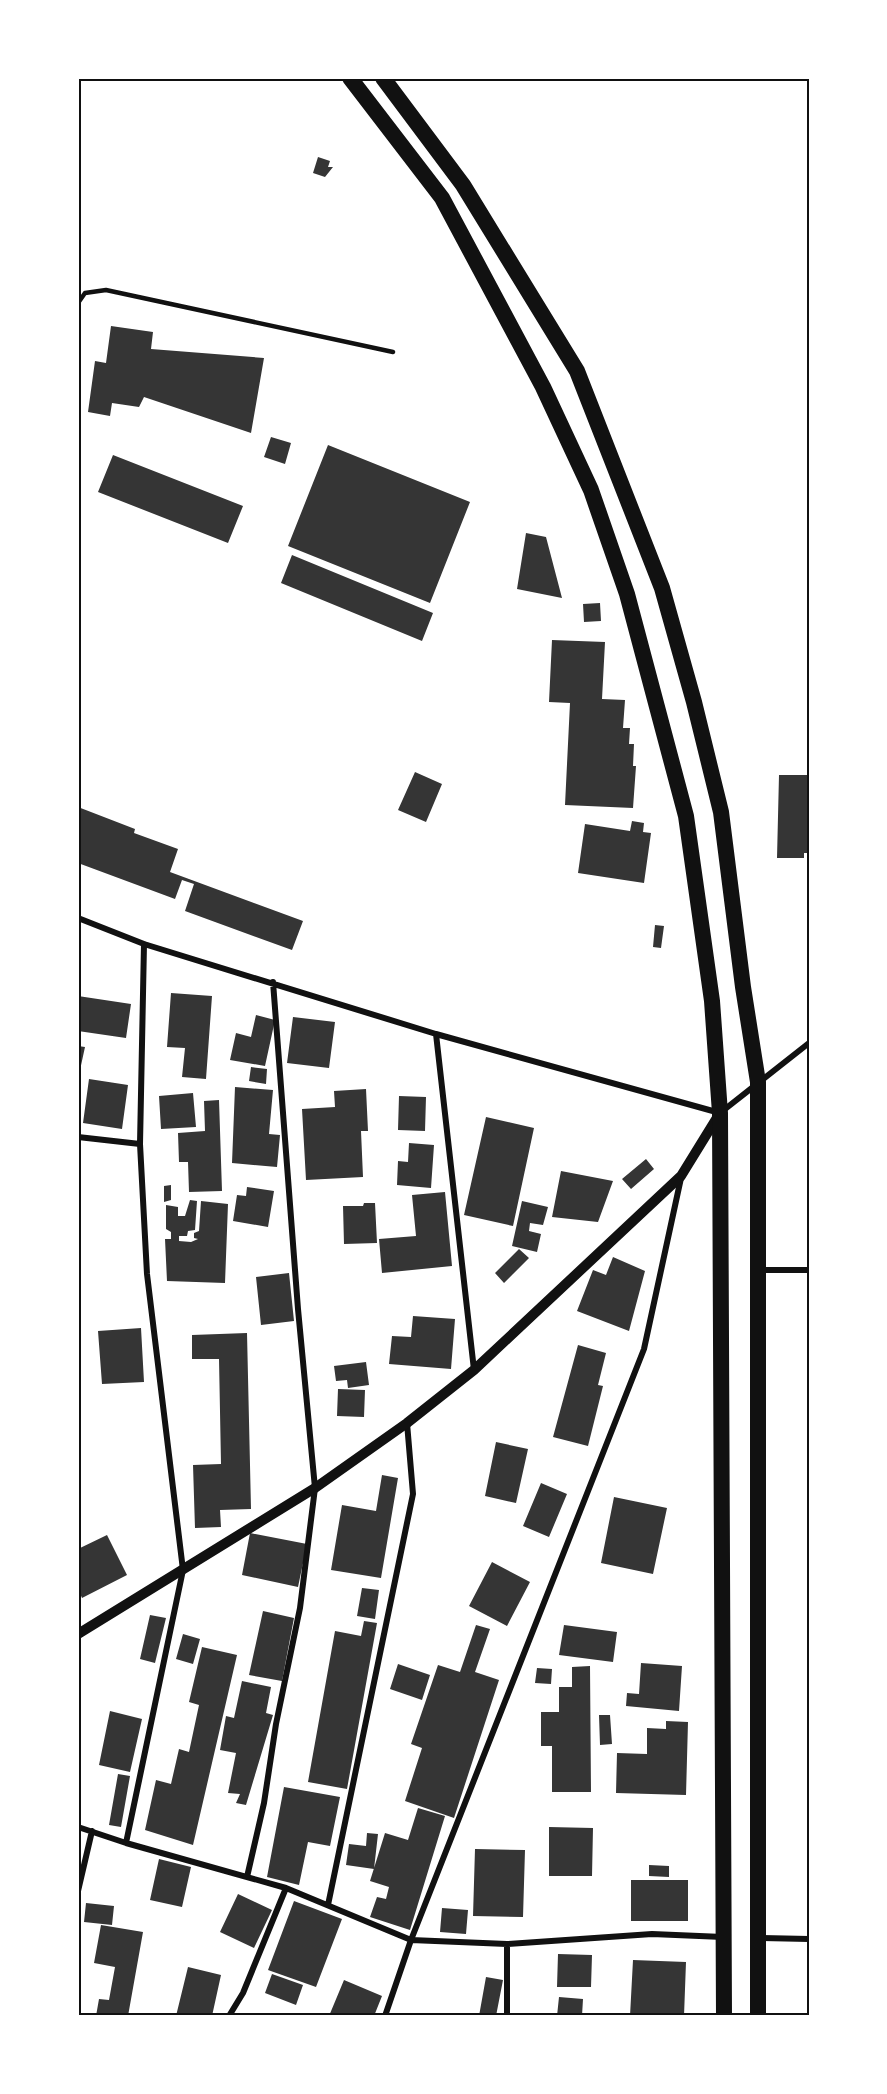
<svg xmlns="http://www.w3.org/2000/svg" width="887" height="2094" viewBox="0 0 887 2094" font-family="'Noto Sans',sans-serif">
<rect width="100%" height="100%" fill="#fff"/>
<path fill="#353535" d="M318,157L330,161L328,167H333L325,177L313,173Z
M111,326L153,332L151,349L264,358L251,433L144,397L139,407L112,403L110,416L88,412L95,361L106,363Z
M271,437L291,443L285,464L264,457Z
M328,445L470,502L430,603L288,546Z
M113,455L243,506L228,543L98,492Z
M526,533L546,537L562,598L517,589Z
M292,555L433,613L422,641L281,583Z
M600,603L601,621L584,622L583,604Z
M552,640L605,642L602,699L625,700L623,728H630L629,744H634L633,766H636L633,808L565,805L570,703L549,702Z
M415,772L442,784L426,822L398,810Z
M779,775H809V853H804V858H777Z
M78,807L135,829L134,833L178,849L170,872L303,921L292,950L185,911L194,884L182,880L175,899L78,863Z
M632,821L644,823L643,832L651,833L644,883L578,873L585,824L630,831Z
M655,925L664,926L661,948L653,947Z
M171,993L212,996L206,1079L182,1077L185,1048L167,1047Z
M78,996L131,1004L126,1038L78,1031Z
M256,1015L275,1020L265,1066L230,1060L236,1033L251,1037Z
M293,1017L335,1022L329,1068L287,1063Z
M78,1046L85,1047L80,1070H78Z
M251,1067L267,1069L266,1084L249,1081Z
M89,1079L128,1085L122,1129L83,1123Z
M235,1087L273,1090L269,1134L280,1135L277,1167L232,1163Z
M366,1089L368,1131H361L363,1177L306,1180L302,1109L335,1107L334,1091Z
M193,1093L196,1127L161,1129L159,1096Z
M399,1096L426,1097L425,1131L398,1130Z
M219,1100L222,1191L189,1192L188,1162H179L178,1133L205,1131L204,1101Z
M486,1117L534,1128L513,1226L464,1215Z
M409,1143L434,1145L431,1188L397,1185L398,1161L408,1162Z
M646,1159L654,1169L631,1189L622,1179Z
M561,1171L613,1181L598,1222L552,1217Z
M171,1185V1200L164,1202V1186Z
M247,1187L274,1191L268,1227L233,1221L237,1195L246,1196Z
M445,1192L452,1266L382,1273L379,1239L416,1236L412,1195Z
M190,1200L197,1201L195,1230L188,1231L187,1236H179V1241L191,1242L198,1239L194,1238V1233L199,1231L201,1201L228,1204L225,1283L167,1281L165,1239H171V1232L166,1229V1205L178,1207V1216H185Z
M522,1201L548,1207L543,1225L530,1223L529,1231L541,1234L537,1252L512,1246Z
M364,1203H375L377,1243L344,1244L343,1206H363Z
M519,1249L529,1258L504,1283L495,1273Z
M613,1257L645,1271L629,1331L577,1311L593,1270L606,1275Z
M289,1273L294,1321L261,1325L256,1277Z
M413,1316L455,1319L451,1369L389,1364L392,1336L411,1337Z
M141,1328L144,1382L102,1384L98,1331Z
M247,1333L251,1509L220,1510L221,1527L195,1528L193,1465L221,1464L219,1359H192V1335Z
M578,1345L606,1353L598,1385L603,1386L588,1446L553,1437Z
M366,1362L369,1385L348,1388L347,1380L336,1381L334,1366Z
M338,1389L365,1390L364,1417L337,1416Z
M496,1442L528,1449L516,1503L485,1496Z
M382,1475L398,1478L381,1578L331,1570L342,1505L376,1511Z
M541,1483L567,1494L549,1537L523,1526Z
M614,1497L667,1508L653,1574L601,1563Z
M250,1533L307,1544L298,1587L242,1575Z
M107,1535L127,1575L82,1598L78,1589V1549Z
M492,1562L530,1582L507,1626L469,1606Z
M362,1588L379,1590L375,1619L357,1616Z
M263,1611L294,1618L282,1681L249,1675Z
M150,1615L166,1618L155,1663L140,1659Z
M364,1621L377,1623L347,1789L308,1782L335,1631L361,1636Z
M476,1625L490,1629L475,1672L499,1680L454,1818L405,1801L422,1748L411,1744L438,1665L460,1672Z
M564,1625L617,1632L613,1662L559,1655Z
M183,1634L200,1639L193,1664L176,1659Z
M202,1647L237,1655L193,1845L145,1830L156,1780L171,1784L179,1749L189,1752L199,1705L189,1702Z
M641,1663L682,1666L679,1711L626,1706L627,1693L639,1694Z
M398,1664L430,1675L422,1700L390,1689Z
M590,1666L591,1792H552V1746H541V1712H559V1687H572V1667Z
M537,1668L552,1669L551,1684L535,1683Z
M242,1681L271,1687L266,1713L273,1715L246,1805L236,1803L240,1794L228,1793L236,1753L220,1750L226,1716L234,1718Z
M110,1711L142,1719L130,1772L99,1765Z
M599,1715H610L612,1744L600,1745Z
M666,1721L688,1722L686,1795L616,1793L617,1753L647,1754V1728L666,1729Z
M118,1774L130,1776L121,1827L109,1825Z
M284,1787L340,1797L330,1846L308,1842L299,1885L267,1877Z
M418,1808L445,1816L410,1930L370,1917L377,1897L386,1899L389,1887L370,1881L385,1833L408,1840Z
M549,1827L593,1828L592,1876H549Z
M367,1833L378,1834L374,1869L346,1865L349,1844L366,1846Z
M475,1849L525,1850L523,1917L473,1916Z
M159,1859L191,1867L182,1907L150,1900Z
M649,1865L669,1866V1877L649,1876Z
M631,1880H688V1921H631Z
M238,1894L272,1910L254,1948L220,1932Z
M294,1901L342,1919L316,1987L268,1970Z
M86,1903L114,1906L112,1925L84,1922Z
M442,1908L468,1910L466,1934L440,1932Z
M101,1925L143,1932L128,2016H96L99,1999L109,2000L115,1967L94,1963Z
M558,1954L592,1955L591,1987H557Z
M633,1960L686,1962L684,2016H630Z
M188,1967L221,1975L212,2016H176Z
M272,1974L303,1985L296,2005L265,1993Z
M486,1977L503,1980L496,2016H479Z
M344,1980L382,1996L374,2016H329Z
M559,1997L583,1999L582,2016H557Z"/>
<g fill="none" stroke-linecap="round" stroke-linejoin="round">
<path stroke="#111" stroke-width="4.5" d="M78,303L85,293L106,290L393,352"/>
<path stroke="#111" stroke-width="6" d="M78,918L144,944L436,1034L720,1113L809,1043
M436,1034L474,1370
M78,1137L140,1144
M759,1270H809
M78,1827L126,1843L286,1888L411,1940L507,1944L652,1934L723,1937
M126,1843L183,1570L147,1274L140,1144L144,944
M247,1877L264,1803L276,1724L300,1608L315,1488L298,1309L273,982
M78,1891L92,1831
M328,1905L413,1494L407,1423
M759,1938L809,1939
M229,2016L243,1993L286,1888
M385,2016L411,1940L644,1349L681,1178
M507,2016V1944"/>
<path stroke="#111" stroke-width="10" d="M78,1634L315,1488L407,1423L474,1370L681,1176L718,1116"/>
<path stroke="#111" stroke-width="16" d="M350,78L442,198L543,387L591,490L627,594L686,816L712,1001L720,1113L724,2016
M383,78L463,185L577,371L662,588L694,702L721,812L743,987L758,1082V2016"/>
</g>
<rect width="887" height="2094" fill="none" stroke="#ffffff" stroke-width="159"/>
<rect x="80" y="80" width="728" height="1934" fill="none" stroke="#111" stroke-width="2"/>
</svg>
